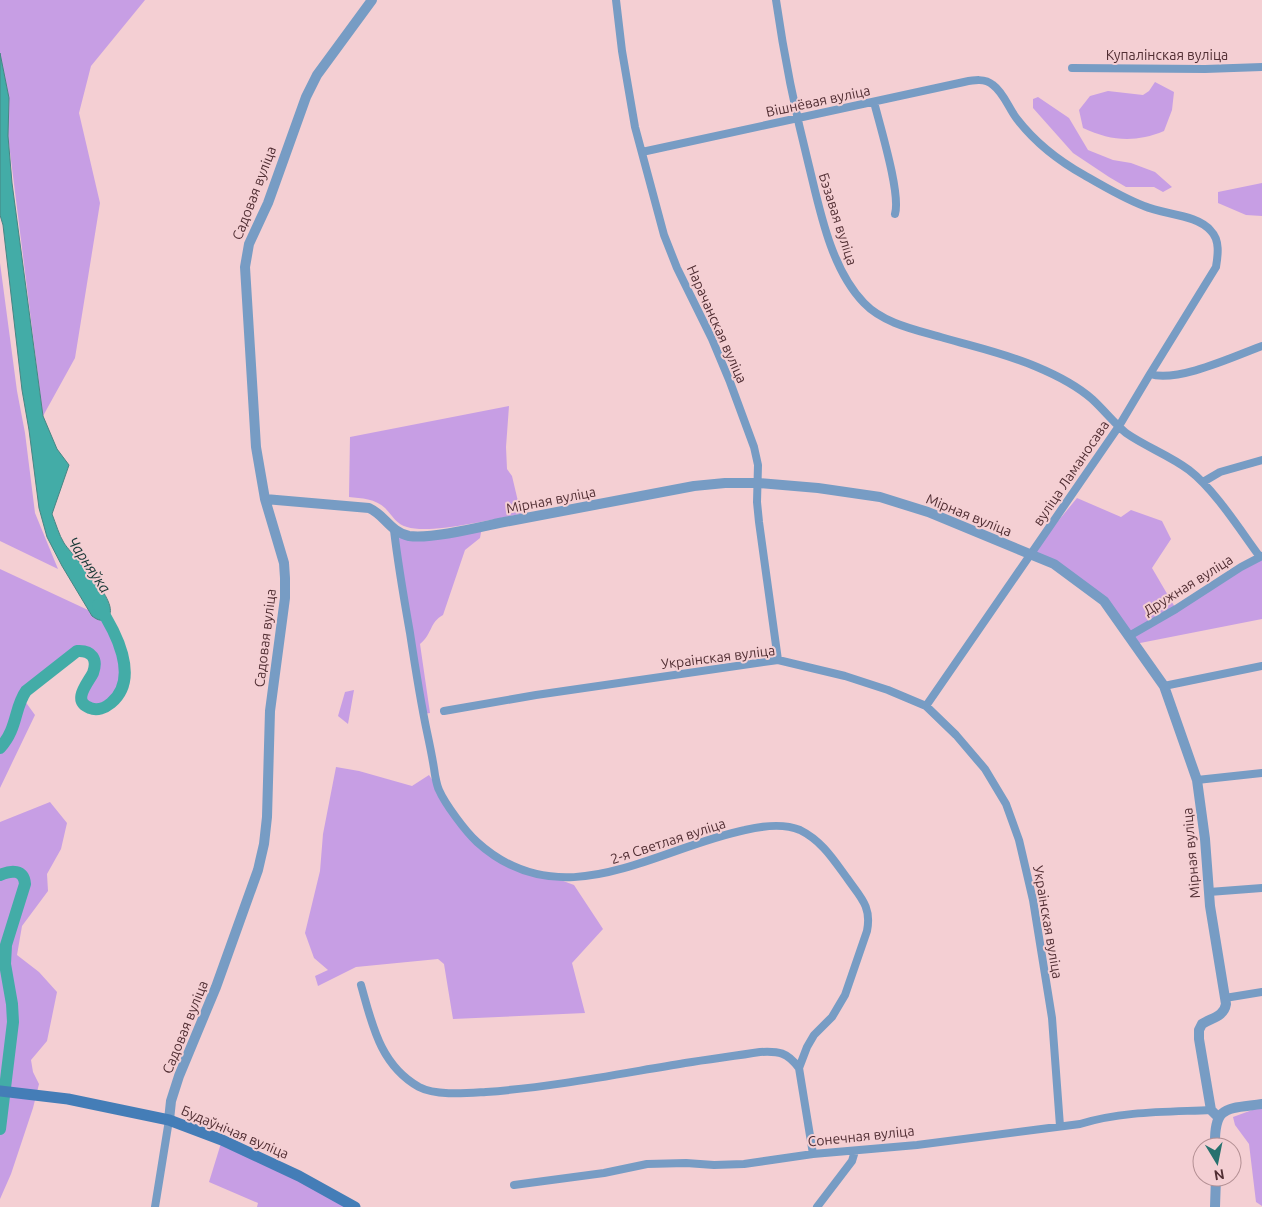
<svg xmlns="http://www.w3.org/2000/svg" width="1262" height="1207" viewBox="0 0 1262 1207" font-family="Ubuntu,sans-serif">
<rect width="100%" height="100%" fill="#f4cfd3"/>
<path fill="#c79ee4" d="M0,0H145L91,66L79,113L100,203L75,358L43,416L8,136L9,98L0,53Z
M1155,82L1174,92L1172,110L1164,131C1135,143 1111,141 1083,128L1079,110L1090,96L1108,91L1143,95L1149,91Z
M1038,97L1069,118L1088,150L1113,160L1131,163L1155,172L1172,187L1163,192L1154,187H1126L1109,177L1073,153L1033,108V99Z
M1262,183V216L1246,215L1218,203V192Z
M0,263L17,391L25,433L35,513L58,569L0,541Z
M509,406L506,447L507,469L512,476L521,514C495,518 431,535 407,527C396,524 393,516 385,508C376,499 361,498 349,497L350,437Z
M1077,498L1121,517L1131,510L1162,521L1171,539L1152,568L1176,609L1262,556V619L1135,644L1104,601L1031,554Z
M482,527L480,538L465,550L443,615C429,623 433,633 420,644L430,713L423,714L394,530L403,534Z
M0,569L88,610L92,616L102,620L107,618C116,634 123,651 124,670C125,692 103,726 82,702C81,685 98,673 94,658C86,635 63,664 55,670C43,678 31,684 22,697L35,715L0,788Z
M354,690L348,724L338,716L345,692Z
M336,767L359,771L412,786L429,775L456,816L498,857L574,885L603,929L572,963L585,1013L453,1019L444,964L438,959L356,967L318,986L315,976L328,970L314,958L305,933L320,871L323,834Z
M50,802L67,823L61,849L47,874L48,891L22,926L17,955L39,972L57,992L47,1041L31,1060L33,1072L39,1084L33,1108L11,1174L0,1199V822Z
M1262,1108V1206L1256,1202L1249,1144L1235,1125L1233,1117L1255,1109Z
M222,1140L355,1207H257L258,1203L209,1182Z"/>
<path fill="#43aca7" stroke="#478684" d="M0,53L9,98L8,136L12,183L43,416L57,449L69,465L52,514C56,524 59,535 64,543C72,556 126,606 106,619C101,622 96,619 92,616L62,566L47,537L39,508L29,430L22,390L3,225L0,215Z"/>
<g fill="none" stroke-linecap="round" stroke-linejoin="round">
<path stroke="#43aca7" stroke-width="12" d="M0,748C18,728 14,708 26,691L77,651C92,650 98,659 93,673C88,683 71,701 90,708C97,711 105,708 111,703C141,678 115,630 98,605
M0,875C11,870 24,869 25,884L6,945L5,964L12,1004L13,1022L0,1129"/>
<path stroke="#779cc4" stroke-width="8" d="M616,0L622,51L635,127L664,235L677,268L712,339L730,382L754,447L758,465L757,502L759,522L778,660
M776,0C784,56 795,111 809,166C820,211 831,269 864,303C884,324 917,330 944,338C975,347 1007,354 1037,367C1056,375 1076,385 1092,399C1104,410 1114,423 1126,433C1146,447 1169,455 1189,470C1215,490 1240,530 1260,557
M1072,68L1205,69L1262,67
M874,102C880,126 901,194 895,214
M642,152L964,82C974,80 985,78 993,85C1004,93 1009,109 1017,119C1034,141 1059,161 1084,175C1103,186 1123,198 1144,206C1164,215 1197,214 1211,231C1220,240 1218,255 1216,267L1150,374
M1203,482L1220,472L1262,460
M394,530C398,565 404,599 410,633C415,666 420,699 427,732C430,746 433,760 435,775C436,780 437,786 439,790C445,804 466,832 477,842C562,919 654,849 745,830C762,826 783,823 800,830C822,841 833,859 847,878C860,897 872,906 867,931L845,995L832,1017L814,1035L807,1047L799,1068L813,1154
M1129,636L1176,609L1241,567L1262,556
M1164,686L1262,666
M926,706L1119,426L1150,374C1177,383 1235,356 1262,346
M444,711L536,695L778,660L845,676L888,690L926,706L956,735L985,769L1006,804L1019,840L1033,900L1052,1018L1060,1126
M1197,780L1262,773
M1209,892L1262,888
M361,985C372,1024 380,1065 419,1087C436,1096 468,1093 486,1092C554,1087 618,1074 685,1063C710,1059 735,1056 760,1052C779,1051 787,1052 799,1068
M1225,998L1262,992
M514,1185L604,1173L647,1164L686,1163L714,1165L744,1164L813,1154L917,1145L1080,1124C1122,1111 1167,1112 1211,1110
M155,1207L169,1120
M817,1207L852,1161L855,1151"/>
<path stroke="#779cc4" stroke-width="10" d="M265,499L369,508C385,515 390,532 409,536C431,539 476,528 499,523C564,511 629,498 694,486L725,483H758L818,488L880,497L928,512L1054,564L1104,601L1164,686L1197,780L1205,839L1210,906L1226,1004C1224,1017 1211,1018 1202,1024L1199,1030V1039L1211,1110L1218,1117
M169,1120L171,1101L179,1076L216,987L258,870L264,844L267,817L270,711L285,598V578L284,563L265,499L256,447L245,267L249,244L268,203L306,97L317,75L372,0
M1215,1147C1214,1105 1226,1109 1262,1104
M1215,1207L1216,1177"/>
<path stroke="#447db7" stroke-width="11" d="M0,1091L68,1099L169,1120L222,1140L299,1176L355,1207"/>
</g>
<g text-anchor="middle" stroke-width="4" stroke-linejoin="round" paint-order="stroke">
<g font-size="14" fill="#512e33" stroke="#f4cfd3">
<text x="1167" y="60">Купалінская вуліца</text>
<text transform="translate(818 101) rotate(-12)" y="5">Вішнёвая вуліца</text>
<text transform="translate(254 193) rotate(-69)" y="5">Садовая вуліца</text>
<text transform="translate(838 219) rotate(72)" y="5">Бэзавая вуліца</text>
<text transform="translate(717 324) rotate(66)" y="5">Нарачанская вуліца</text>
<text transform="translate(1071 473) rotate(-56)" y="5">вуліца Ламаносава</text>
<text transform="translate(551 500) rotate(-11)" y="5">Мірная вуліца</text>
<text transform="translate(969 515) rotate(22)" y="5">Мірная вуліца</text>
<text transform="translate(1188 585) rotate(-32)" y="5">Дружная вуліца</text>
<text transform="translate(265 638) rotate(-83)" y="5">Садовая вуліца</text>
<text transform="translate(718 657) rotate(-7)" y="5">Украінская вуліца</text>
<text transform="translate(668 841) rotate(-18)" y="5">2-я Светлая вуліца</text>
<text transform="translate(1191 853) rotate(-95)" y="5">Мірная вуліца</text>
<text transform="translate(1048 922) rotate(80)" y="5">Украінская вуліца</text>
<text transform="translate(185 1027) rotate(-68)" y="5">Садовая вуліца</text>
<text transform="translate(235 1132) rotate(23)" y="5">Будаўнічая вуліца</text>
<text transform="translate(861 1136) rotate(-6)" y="5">Сонечная вуліца</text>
</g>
<g font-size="15" font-style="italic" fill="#173735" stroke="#f4cfd3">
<text transform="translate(89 565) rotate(56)" y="5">Чарняўка</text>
</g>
</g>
<g transform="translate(1217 1162) rotate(170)"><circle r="24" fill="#f4cfd3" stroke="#b38f93"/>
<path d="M0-4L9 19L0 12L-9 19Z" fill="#27716e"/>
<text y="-8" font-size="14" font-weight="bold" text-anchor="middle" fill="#512e33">N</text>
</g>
</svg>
